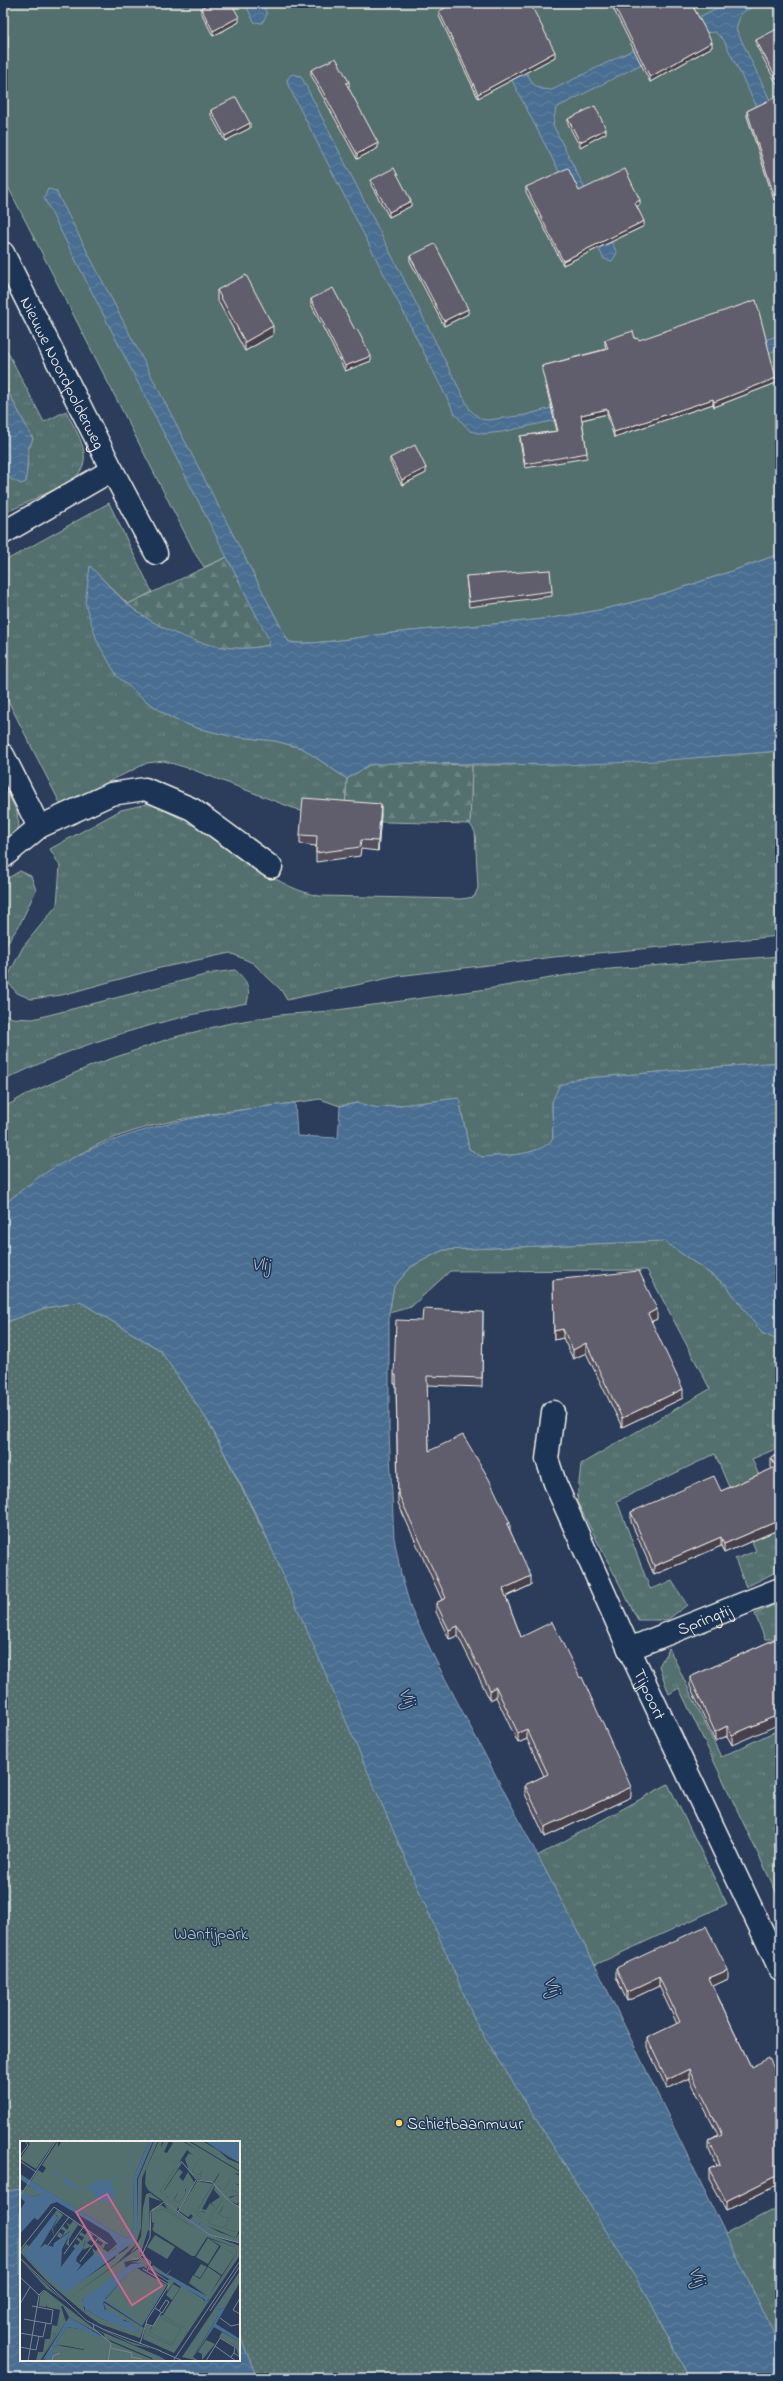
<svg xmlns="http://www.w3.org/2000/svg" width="783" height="2381" viewBox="0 0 783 2381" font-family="'Indie Flower',sans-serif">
<defs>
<pattern id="grass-tufts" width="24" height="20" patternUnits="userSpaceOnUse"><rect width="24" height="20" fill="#53706e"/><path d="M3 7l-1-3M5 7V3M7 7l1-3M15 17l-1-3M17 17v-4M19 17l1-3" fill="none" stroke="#6c8583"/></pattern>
<pattern id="forest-firs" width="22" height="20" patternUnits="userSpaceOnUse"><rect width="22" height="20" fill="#53706e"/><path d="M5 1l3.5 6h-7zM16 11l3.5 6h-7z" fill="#6c8583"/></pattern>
<pattern id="park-dots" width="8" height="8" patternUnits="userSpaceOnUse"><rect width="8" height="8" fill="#53706e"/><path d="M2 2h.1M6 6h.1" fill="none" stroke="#6c8583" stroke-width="1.8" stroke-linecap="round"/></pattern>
<pattern id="water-waves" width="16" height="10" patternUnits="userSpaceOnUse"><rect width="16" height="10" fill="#496e91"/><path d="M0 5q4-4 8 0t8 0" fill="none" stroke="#6483a0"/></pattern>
</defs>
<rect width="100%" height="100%" fill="#2b3d5b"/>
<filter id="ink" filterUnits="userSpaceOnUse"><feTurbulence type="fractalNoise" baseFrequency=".025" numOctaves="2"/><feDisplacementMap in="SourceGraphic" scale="8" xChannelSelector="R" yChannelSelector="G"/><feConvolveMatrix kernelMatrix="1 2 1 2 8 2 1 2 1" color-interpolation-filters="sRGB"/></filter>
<g filter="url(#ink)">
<path fill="url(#grass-tufts)" stroke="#a4b0ab" d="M3,343L44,422L66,411C78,436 97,459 72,481L3,514V470L9,478L26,482L28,449L33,439L3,382Z
M109,503L152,592L128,604L90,567L142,698L171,718L197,728L230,736L275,741L302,748L347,779L344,821H327L191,769L164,761L147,763L61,805L3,691V562Z
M780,751V936L554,957L398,976L287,1000L281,990L253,963L230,953L160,968L62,995L31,999L17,993L6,980L23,947L57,905L60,866L50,849L121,810L151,803C171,814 191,823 210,835C245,857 278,888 319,896L461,899L474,897L478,888L475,832L470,824L472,765C576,765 676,760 780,751Z
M3,783L17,812L19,826L12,836L3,841Z
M20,871L31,876L36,890L19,926L3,949V881Z
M780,956V1062L575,1079L552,1102L553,1140C537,1157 504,1155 482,1157L469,1149L459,1098L377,1108L358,1103L340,1106L320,1099C246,1111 164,1114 95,1146C61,1163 33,1182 3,1205V1108L25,1095L93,1065L171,1038L226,1024L279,1015L330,1011L487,989L597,970Z
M235,970C247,980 251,988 247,1003C162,1020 81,1041 3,1081V1013L12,1018L33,1019L213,973Z
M664,1241L726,1285L762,1333L780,1341V1447L752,1459L780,1525V1570L746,1587L735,1559L756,1551L715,1454L617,1501L650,1589L672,1581L687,1605L667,1620H638L577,1502L581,1464L710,1389L647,1270L450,1271L411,1307L389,1313L394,1286L412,1266L443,1250Z
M780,1602V1639H765L755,1614Z
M669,1648L721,1757L780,1729V1900L679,1688L669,1694L659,1666Z
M668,1784L727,1904L595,1965L537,1856Z
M780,2206V2346L724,2235Z"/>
<path fill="url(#forest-firs)" stroke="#a4b0ab" d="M227,557L270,640L269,645C221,657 164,636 128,604Z
M393,763L472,765L470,824L344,821L347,779L369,765Z"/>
<path fill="url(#park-dots)" stroke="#a4b0ab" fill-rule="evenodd" d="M80,1302L160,1350L209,1423L689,2378H3V1323L45,1308ZM21,2142H239V2360H21Z"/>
<path fill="#53706e" stroke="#a4b0ab" d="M3,3H780V554C714,577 646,603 577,614C513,625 448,626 384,634C366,636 300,648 288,641L241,551L204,567L196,555L3,177Z"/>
<path fill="url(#water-waves)" stroke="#8da2b4" d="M245,3H262L267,14L262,23L254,22Z
M472,3H487L533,84L541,89L552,90L727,3H760L741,13L736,29L780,121V153L723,39L715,32L702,33L556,108L553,125L617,253L612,261L604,259Z
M292,74L301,76L470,410L481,419L489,420L525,415L597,396L780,335V349L601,410L502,432L483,434L470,431L455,414L287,83L288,78Z
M48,189L56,191L288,641C300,648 366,636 384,634C448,626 513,625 577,614C646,603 714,577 780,554V751L656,761L565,765L393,763L369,765L347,779L302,748L275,741L230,736L197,728L171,718L142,698L117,676L97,641L85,603L90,566C106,582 121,601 139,613C175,638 225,656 269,645L270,642L44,198Z
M3,382L33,439L28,449L26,482L21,484L9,478L3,470Z
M780,1062V1276L777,1280L780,1286V1341L762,1333L726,1285L664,1241L443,1250L412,1266L394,1286L389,1313V1431L394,1538L401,1574L411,1609L437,1663L595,1965L780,2346V2378H689L650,2301L477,2025L261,1524L209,1423L160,1350L80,1302L45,1308L3,1323V1205C18,1193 33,1180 50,1170C125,1126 210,1113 295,1103L297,1136L338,1138L340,1106L358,1103L377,1108L459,1098L469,1149L482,1157C503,1155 538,1157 553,1139L552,1102L559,1086L575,1079Z
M20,2189L21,2360H239V2333L257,2378H3V2192Z"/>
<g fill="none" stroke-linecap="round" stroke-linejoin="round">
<defs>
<g id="minor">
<path id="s1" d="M3,253L112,470L156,553"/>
<path d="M3,533L112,470"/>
<path d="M3,755L39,827"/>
<path d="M3,857L39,827L111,794L145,789L192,809L271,867"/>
<path id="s2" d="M553,1412L547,1459L555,1483L629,1649L780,1969"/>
<path id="s3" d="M629,1649L780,1589"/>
</g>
</defs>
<use href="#minor" stroke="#f4f1e8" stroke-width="25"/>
<use href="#minor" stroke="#1d3557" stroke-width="22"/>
</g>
<path fill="#53505d" stroke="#f4f1e8" d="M614,5L693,6L712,47L650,82L614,10Z
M201,8L239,22L213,36L201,12Z
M439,11L555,57L478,98L439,16Z
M780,34V90L756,45V40Z
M311,70L349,87H348L378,148L357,159L311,75Z
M780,95V196L774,200L747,116V111Z
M211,110L250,128L225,141L211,115Z
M568,119L606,133L580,147L568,124Z
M371,180L411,206L389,217L371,185Z
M526,187L579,191L640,205L637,206L644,226L563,265L526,192Z
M410,256L468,314L444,326L410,261Z
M217,290L273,335L245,351L217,299Z
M311,299L371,361L345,371L311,304Z
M635,339L776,383L714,407L713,404L614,437L607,414L582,420L587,453V458L525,468L520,441V436L557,431L542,370V366L606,349L605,345V340Z
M390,458L426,473L402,485L390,462Z
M466,576L552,591V596L469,607Z
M381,814L378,851L361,849L360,856L316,862V846L300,844V835Z
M553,1280L657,1319L651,1322L683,1398L622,1427L586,1353L573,1359L563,1338L554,1340Z
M483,1312L482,1387L427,1385L429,1451L510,1530L531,1585L506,1597L521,1637L631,1797L545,1837L525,1794V1785L544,1776L527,1739L518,1743L496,1697L490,1700L458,1636L449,1639L436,1612V1603L442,1600L398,1503L396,1384H394V1375Z
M780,1454V1529L724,1553L721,1546L654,1575L631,1522V1512L721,1491L772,1469L771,1467V1458Z
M780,1637L732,1745L727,1736L715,1741L690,1686V1677Z
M616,1968L728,1979L713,1986L751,2067L780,2081V2184L726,2210L709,2179V2169L716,2166L709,2150V2140L718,2135L689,2078L667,2089L647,2047V2038L677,2024L659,1986L627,2001L616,1977Z"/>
<path fill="#44414c" stroke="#f4f1e8" d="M691,3H699L691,7Z
M239,17V22L213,36V31Z
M8,36V48L3,51V39Z
M712,42V47L650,82V77Z
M555,52V57L478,98V94Z
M349,82V87L346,88V83Z
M250,123V128L225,141V136Z
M606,129V133L580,147V142Z
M378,143V148L357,159V154Z
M780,191V196L774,200V195Z
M640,200V205L635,207V203Z
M411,201V206L389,217V212Z
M644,221V226L563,265V261Z
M468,309V314L444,326V321Z
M273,326V335L245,351V342Z
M371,356V361L345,371V366Z
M776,378V383L714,407V402Z
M713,399V404L614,437V432Z
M607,409V414L581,420V415Z
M426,468V473L402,485V480Z
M381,804V814L378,851V841Z
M657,1309V1319L648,1323V1314Z
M563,1329V1338L554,1340V1331Z
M586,1343V1353L573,1359V1350Z
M683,1389V1398L622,1427V1418Z
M780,1520V1529L724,1553V1544Z
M510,1523V1532L507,1524Z
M721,1537V1546L654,1575V1566Z
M531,1576V1585L503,1598V1589Z
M458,1626V1636L449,1639V1630Z
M496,1687V1697L490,1700V1690Z
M780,1714V1724L732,1745V1735Z
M727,1726V1736L715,1741V1732Z
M527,1729V1739L518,1743V1733Z
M631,1787V1797L545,1837V1827Z
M728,1970V1979L709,1988V1978Z
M659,1977V1986L627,2001V1992Z
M689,2069V2078L667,2089V2080Z
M780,2174V2184L726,2210V2201Z"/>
<path fill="#615d6c" stroke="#f4f1e8" d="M210,3H231L239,17L213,31L201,8Z
M455,3H530L555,52L478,94L439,11Z
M618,3H691L712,42L650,77L614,5Z
M3,25L8,36L3,39Z
M777,29L780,34V85L756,40Z
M336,58L349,82L346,83L378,143L357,154L311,70Z
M780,95V191L774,195L747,111Z
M236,97L250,123L225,136L211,110Z
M595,106L606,129L580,142L568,119Z
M394,168L411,201L389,212L371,180Z
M568,168L579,191L625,169L640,200L635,203L644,221L563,261L526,187Z
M435,244L468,309L444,321L410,256Z
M246,275L273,326L245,342L217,290Z
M333,288L355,330L357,329L371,356L345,366L311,299Z
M756,300L776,378L714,402L713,399L614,432L607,409L581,415L587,453L525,464L520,436L558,431L542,366L608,349L605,340L633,331L635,339L638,338L639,340Z
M415,445L426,468L402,480L390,458Z
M550,570L552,591L469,602L466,576Z
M303,798L381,804L378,841L361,840L360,847L316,853L317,836L300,835Z
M639,1271L657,1309L648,1314L683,1389L622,1418L586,1343L573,1350L563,1329L554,1331L553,1280Z
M423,1309L483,1312L482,1378L427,1376L429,1451L463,1435L489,1479L510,1523L507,1524L531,1576L503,1589L521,1637L552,1622L580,1678L582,1677L631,1787L545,1827L525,1785L548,1774L527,1729L518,1733L496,1687L490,1690L458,1626L449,1630L436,1603L446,1598L398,1493L396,1375H394L396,1320L422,1321Z
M780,1454V1520L724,1544L721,1537L654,1566L631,1512L714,1476L721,1491L776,1467L771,1458Z
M780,1637V1714L732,1735L727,1726L715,1732L690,1677Z
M706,1926L728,1970L709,1978L751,2067L769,2058L780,2081V2174L726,2201L709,2169L720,2164L709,2140L722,2134L689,2069L667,2080L647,2038L680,2022L659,1977L627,1992L616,1968Z"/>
</g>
<circle fill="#ffd166" stroke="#1d3557" stroke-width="1.5" cx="399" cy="2123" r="4"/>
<g text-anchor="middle" stroke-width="3" stroke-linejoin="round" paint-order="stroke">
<g font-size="17" fill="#f4f1e8" stroke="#1d3557">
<text dy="6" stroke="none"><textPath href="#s1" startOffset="134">Nieuwe Noordpolderweg</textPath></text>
<text dy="6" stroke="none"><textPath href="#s3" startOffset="81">Springtij</textPath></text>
<text dy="6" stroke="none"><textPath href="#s2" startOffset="304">Tijpoort</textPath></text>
</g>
<g font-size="17" fill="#bcc4bd" stroke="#1d3557">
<text x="211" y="1939">Wantijpark</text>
</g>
<g font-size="17" fill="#f4f1e8" stroke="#1d3557" text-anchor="start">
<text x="407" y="2129">Schietbaanmuur</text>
</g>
<g font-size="18" font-style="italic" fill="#b8c3ca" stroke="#1d3557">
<text x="261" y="1270">Vlij</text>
<text transform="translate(408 1697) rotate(63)" y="6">Vlij</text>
<text transform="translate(553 1986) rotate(63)" y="6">Vlij</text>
<text transform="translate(698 2276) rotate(63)" y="6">Vlij</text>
</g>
</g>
<g transform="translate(20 2141)">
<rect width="220" height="220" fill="#2b3d5b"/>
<path d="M134,0H138L122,37L121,87L116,103L97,122L49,157L119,107L121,114L118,118L104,121L106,127L62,159L65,171L67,169L82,178L120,191L114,187L112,182L88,173L83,161L124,187L120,197L80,183L68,175L28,141L0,111L6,103L10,106L4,114L47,150L95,117L97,112L99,113L107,108L117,86L118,38ZM139,0H142L141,7L144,0H149L144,11L147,12L153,2L150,0H162L178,9L164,0H168L220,31V33L214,32L220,35V44L214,42L220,45V53L211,48L219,54L208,56L206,53L211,38L203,50L198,45L199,32L193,42L180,37L182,29L179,34L172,30L180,17L169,30L165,18L169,12L174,15L167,9L160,20L155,21L151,18L154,29L140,50L149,58L144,50L156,32L159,28L163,31L159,36L163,40L168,31L174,41L170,50L165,48L166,52L159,62L155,59L158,51L153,60L158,64L157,70L128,49L125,43L126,28ZM170,0H182L198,9L208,18L220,23V30ZM177,40L193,43L175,73L161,71L178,84L181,81L199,91L216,97L220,91L219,102L194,95L159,70ZM130,52L143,61L129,56L130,90L128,89L121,112L118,106L110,113L121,96L123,67L126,53ZM202,59L209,60L215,67L208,77L200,73L204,63L198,73L208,78L203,87L188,82ZM220,60V86L217,91L205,88ZM144,62L190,94L220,105V114L154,212L123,198L124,192L152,205L172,173L163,187L143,174L161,146L154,141L147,151L148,141L128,128L133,124L146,133L152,128L146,135L130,127L147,139L152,138L186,161L189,158L166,144L187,155L169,142L173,134L180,138L188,126L201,135L190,153L217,113L215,106L187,96L175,115H172L133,90L135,71L143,68L174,87L147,68ZM190,62L195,66L186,81L177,74L180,70L185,72L182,68L186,69ZM37,69L43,74L33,87L34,95L31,86L32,85V88L37,79L38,75L34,73ZM49,77L62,86L58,84L49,98V105L46,103L50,90L40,97L37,95L39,91L43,94L45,90L41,88L43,85L47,89L49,86L46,81L50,84L53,80ZM63,87L73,94L71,98L75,100L74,102L70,99L67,102L72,105L63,109L67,99H65L63,106L55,107L53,106L55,103L58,104L60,101L56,98L58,96L62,100L64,96L59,94L61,91L65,94L67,91ZM80,97L86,102L83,108L88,111L97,103V106L88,113H74L72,107L76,110L79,106L75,103L76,101L81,105L83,102L78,99ZM201,105L215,114L202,134L188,125ZM121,116L130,121L126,128L122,122L110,121L118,120ZM0,118L33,150L47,162L26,147ZM220,130V141L205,167L197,169L198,175L173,216L179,220L162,216ZM25,149L91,201L88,220L64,209L65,204L63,208L38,203L83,195L49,176L43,165H41L46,181L20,220L36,193L31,192L32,184L37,185L40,169L27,166V163L26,166L19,165L20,154ZM139,175L161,188L152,203L129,191ZM74,185L111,201L131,207L114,204ZM75,188L141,216L147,220H133L132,217L85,197L84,193ZM202,191L220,201L219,215L215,205L199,196ZM186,199L195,203L182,219V213L178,211Z" fill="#53706e"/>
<path d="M178,15L180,17L172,30L179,34L182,29L180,37L193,38L192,41L177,38L169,30ZM150,17L155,21L158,19L162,22L144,49L149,58L140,50L154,29L148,21ZM132,30L133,31L135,51L128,43ZM200,32L202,33L198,45L203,50L211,38L214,39L206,53L210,57L218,54L211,48L220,53V60L217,63L208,59L206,62L202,59L188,82L203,87L208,78L198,73L204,63L200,72L208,77L214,67L209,60L218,65L205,88L216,91L220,86L216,97L188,85L186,87L181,81L178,84L171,78L173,75L171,73L168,76L161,71L164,66L175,73ZM195,44L194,49L200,56L191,62L195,66L186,80L177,74L180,70L186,71L182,68ZM8,44L21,51V53L12,56L3,51ZM166,46L170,50L159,68L153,60L159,51L155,59L159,62L166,52ZM141,64L147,68L178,90L143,68L135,71L136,80L132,82V68ZM190,98L215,106L217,113L203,135L215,114ZM164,147L183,158V161L152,205L124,192L126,184L132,185L129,191L152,203L161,188L139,175L143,174L163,187L182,160Z" fill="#53706e" fill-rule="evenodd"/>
<path d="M7,0H35L16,28L0,18L10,3ZM38,0V6L42,0H129L113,38L114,86L109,97L101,95L11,40L18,29L23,32L26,27L22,24ZM47,186L65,189L83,196L90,203L89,209L65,205L64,208L35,203ZM31,192L36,193L20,220H16L18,211H23L25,198H30Z" fill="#53706e"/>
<path d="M144,70L156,77L144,96L132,88ZM158,78L170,86L158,104L146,97ZM172,87L184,95L172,113L160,106ZM135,94L155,106L147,118L127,106ZM188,97L199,105L188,123L176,116ZM202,107L214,114L202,133L190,125ZM181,123L187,126L180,137L174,134ZM116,127L147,144L122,185L84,160L104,137ZM188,127L200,135L188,153L176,146ZM153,143L160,147L152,159L146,154ZM162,149L181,161L174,172L155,161ZM152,162L171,173L163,186L144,174ZM140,176L159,188L151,201L132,189ZM91,201L136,220H24L26,217L30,218L35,204L64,209L65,205L89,209Z" fill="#53706e"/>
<path d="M129,0H133L117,38V86L113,101L49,150H43L3,113L34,73L38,76L20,107L25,103L33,106L34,102L51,90L42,108L41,126L56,106L64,105L65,99H67L65,105L57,116L56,120L61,124L56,131L74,113H88L96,107L97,103L89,92L37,61L31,63L18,79L14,77L0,93V69L5,61L0,56V48L12,56L21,53L0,38V33L101,95L109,97L114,86L113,38ZM185,0L220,1V22L209,16ZM101,32H102L91,42L95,53L91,61H79L71,49H64L76,40L93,39ZM35,33L46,36L55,46L63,49L54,48L46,43L42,35H31ZM122,122L126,125L117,127L136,139L116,127L104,137L85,158L92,163L94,161V165L106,172L109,170L108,174L122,183L134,164L127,159L134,163L139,156L132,151L139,155L147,144L123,183L121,184L85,160L83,161L85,169L89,167L88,173L93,171L96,172L95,176L100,175L104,180L111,181L120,192L82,178L67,169L65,171V167L61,161L64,157L111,123ZM130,127L151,135L189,157L186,162L184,158ZM220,133L198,169L205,167L196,183L220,198V201L194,186L173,217L198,175L196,170ZM49,176L83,196L74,195L64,189L47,186L36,202L42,205L35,204L30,219L26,217L22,220Z" fill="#496e91"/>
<path fill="none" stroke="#496e91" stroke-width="2" d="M170,78L192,94"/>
<path fill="none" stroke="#7b8593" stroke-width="1" d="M0,15L8,4L5,0M0,20L16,31M161,20L177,39L192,41L208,59L220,67M0,55L36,0M158,71L176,39M28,104L49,76M0,109L34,66L88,103M44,113L64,85M122,114L131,121L127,130M0,117L67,180L85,189L141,210M112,118H118L122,114L130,96L131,70L144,61L190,94L220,102M60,121L79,96M0,136L19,154M220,157L213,169L220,173M0,163L10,146M135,167L142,172L149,161L146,159L139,170M190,170L220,125M200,177L211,185L220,183M4,178L31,183L33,169L12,165M73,183L74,188L91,202L88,220M126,183L133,185L141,172M0,192L23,196L26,182M120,203L127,179L149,144L123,128M195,205L216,220M0,206L16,209L19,195M91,207L112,212L111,216L122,218M140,210L163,220M211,216L214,212L220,216M8,220L19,154L24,149M32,220L33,215L40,212M153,220L220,120M186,220L200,197L215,206L214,212"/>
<path fill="#d4648c" fill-opacity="0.15" stroke="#d4648c" stroke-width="2" d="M87,53L142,145L112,164L56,71Z"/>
<rect width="220" height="220" fill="none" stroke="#f4f1e8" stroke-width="2"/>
</g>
<rect width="783" height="2381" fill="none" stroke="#1d3557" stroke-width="16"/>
<rect x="8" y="8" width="767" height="2365" fill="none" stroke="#f4f1e8" stroke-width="1.5" filter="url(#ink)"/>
</svg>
